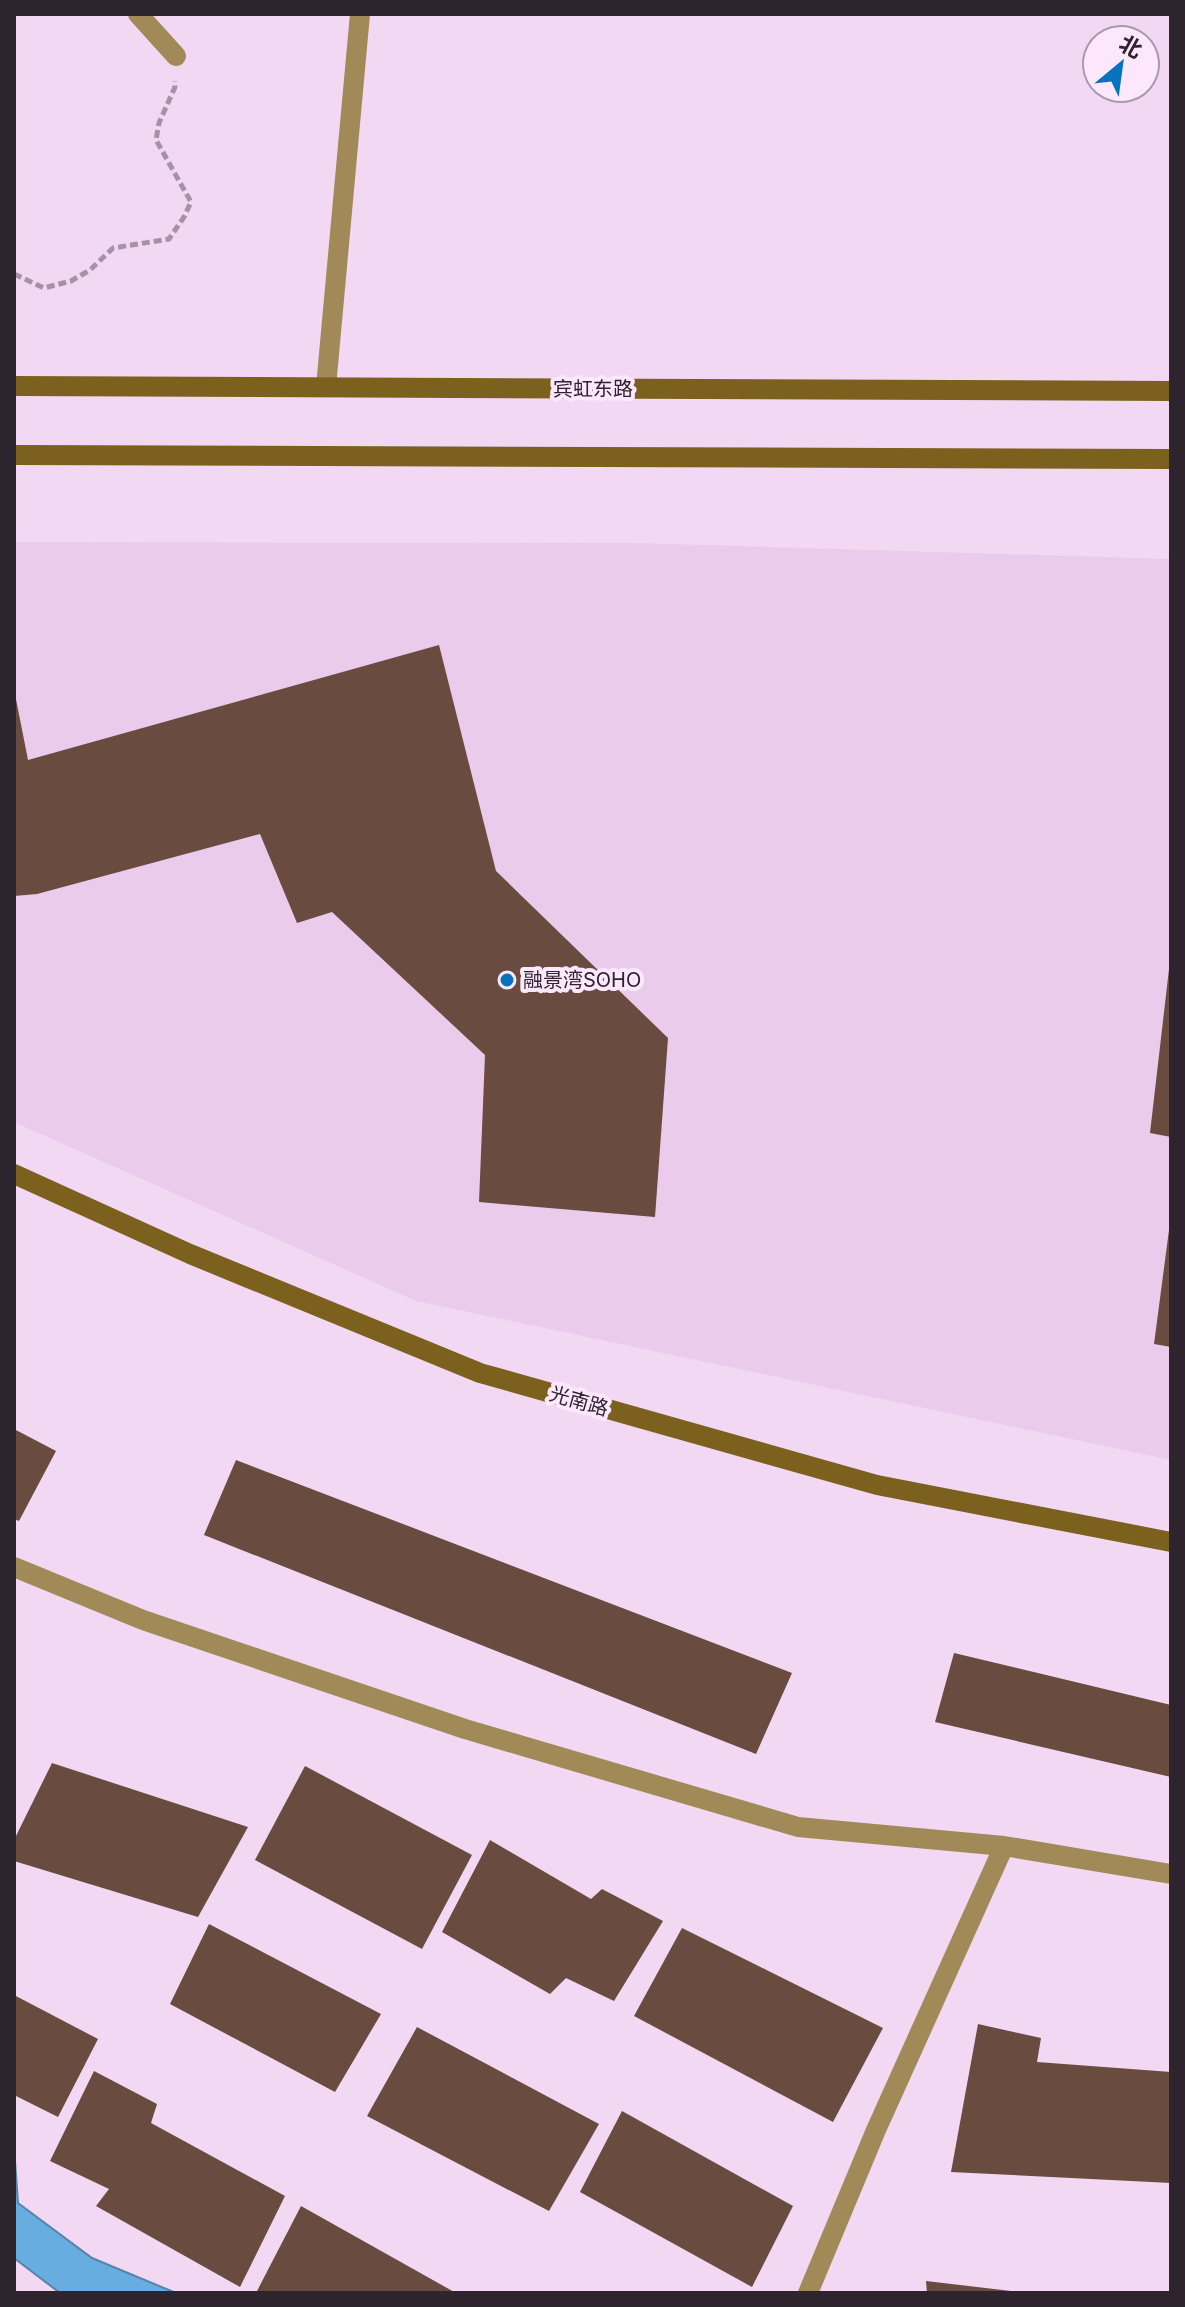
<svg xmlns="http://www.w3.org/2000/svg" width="1185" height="2307" viewBox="0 0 1185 2307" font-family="Inter,'Noto Sans SC',sans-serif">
<rect width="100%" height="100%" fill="#f2d8f3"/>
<path fill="#ebcbec" d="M14,542L637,543L1171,559V1460L416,1301L14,1122Z"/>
<path fill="#67ade0" stroke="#5684ab" stroke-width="2" d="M14,2147L18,2203L92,2258L176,2293H60L14,2258Z"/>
<path fill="#694b3f" d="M439,645L496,871L668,1038L655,1217L479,1202L485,1055L332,912L297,923L260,834L37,894L14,896V689L28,760Z
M1169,969H1171V1137L1150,1133Z
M1169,1230H1171V1347L1154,1344Z
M14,1429L56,1451L19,1521L14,1519Z
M236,1460L792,1673L756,1754L204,1535Z
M954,1653L1171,1705V1777L935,1722Z
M52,1763L248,1827L198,1917L14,1861V1840Z
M305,1766L472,1855L422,1949L255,1860Z
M490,1840L591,1899L602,1889L663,1921L614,2001L566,1978L550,1994L442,1932Z
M209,1924L381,2014L335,2092L170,2004Z
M682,1928L883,2028L833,2122L634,2016Z
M14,1995L98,2039L58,2117L14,2095Z
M978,2024L1041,2038L1037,2062L1171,2072V2183L951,2172Z
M417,2027L599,2124L549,2211L367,2116Z
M94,2071L157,2104L151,2123L285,2196L240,2287L96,2206L109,2189L50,2161Z
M622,2111L793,2206L752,2287L580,2192Z
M301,2206L456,2293H260L257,2291Z
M926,2281L1011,2291V2293H927Z"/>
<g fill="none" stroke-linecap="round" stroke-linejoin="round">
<path stroke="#a692a7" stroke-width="5" stroke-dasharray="8 4" stroke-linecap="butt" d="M14,274L44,288L71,281L90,270L113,248L169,239L184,217L191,202L156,140L159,123L175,87V81"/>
<path stroke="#a18a57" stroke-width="20" d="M138,14L176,56"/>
<path stroke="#a18a57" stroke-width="20" d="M326,387L360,14
M14,1567L143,1620L465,1729L798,1827L1004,1846L1171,1874
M808,2293L876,2130L1004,1846"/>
<path stroke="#7b601e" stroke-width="20" d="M14,386L1171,391
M14,455L1171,459
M14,1174L190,1254L480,1373L877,1485L1171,1542"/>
</g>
<circle fill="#0772bd" stroke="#fce7fd" stroke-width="3" cx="507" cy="980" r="8"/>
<g text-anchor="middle" stroke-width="8" stroke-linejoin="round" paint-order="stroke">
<g font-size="20" fill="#2d242e" stroke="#fce7fd">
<text x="593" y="396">宾虹东路</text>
<text transform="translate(579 1401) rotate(16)" y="7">光南路</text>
</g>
<g font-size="20" fill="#2d242e" stroke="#fce7fd" text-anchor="start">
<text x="523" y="987">融景湾SOHO</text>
</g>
</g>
<rect width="1185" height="2307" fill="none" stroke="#2d242e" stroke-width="32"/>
<g transform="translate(1121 64) rotate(29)"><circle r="38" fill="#fce7fd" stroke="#a999aa" stroke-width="2"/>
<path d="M0-6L14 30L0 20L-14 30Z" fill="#0772bd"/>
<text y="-12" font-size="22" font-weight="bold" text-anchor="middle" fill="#2d242e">北</text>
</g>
</svg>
